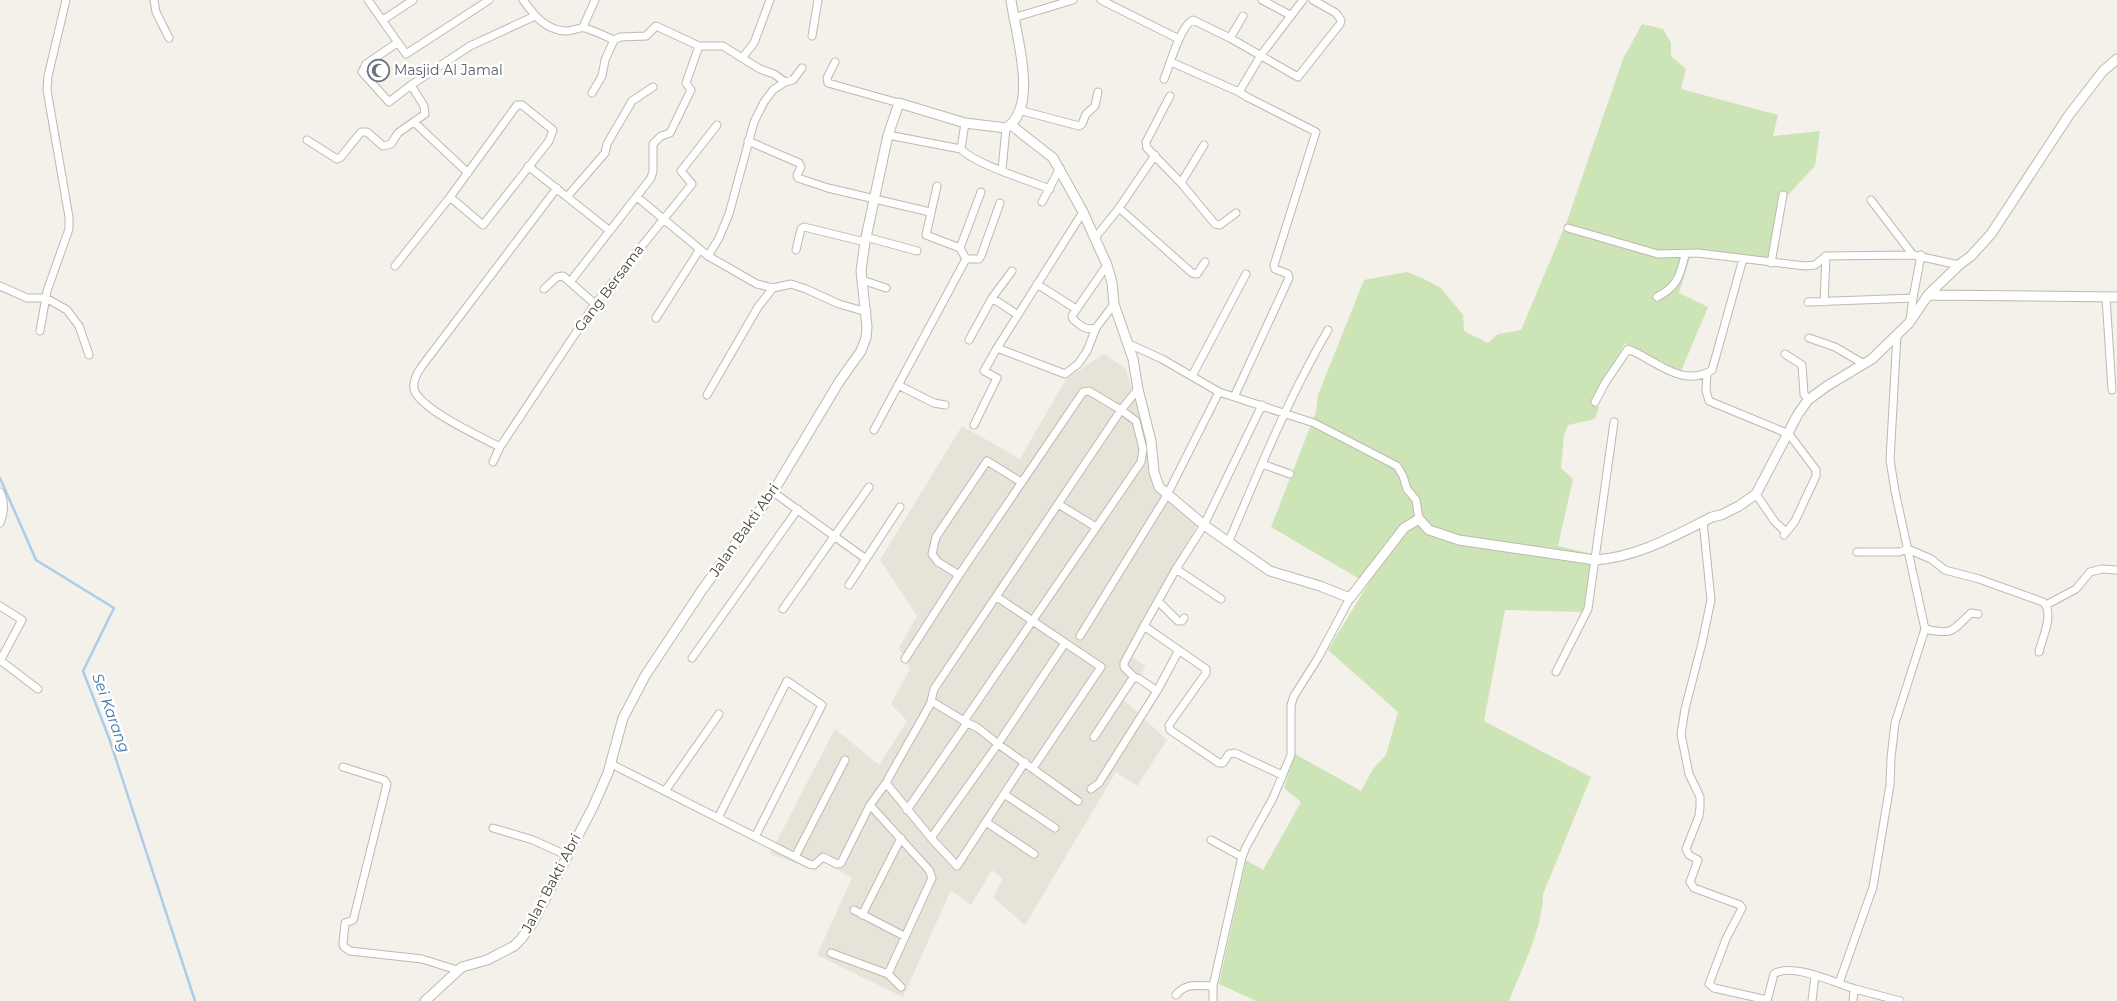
<svg xmlns="http://www.w3.org/2000/svg" width="2117" height="1001" viewBox="0 0 2117 1001" font-family="Montserrat,sans-serif">
<rect width="100%" height="100%" fill="#f3f1e9"/>
<path fill="#e7e3d8" d="M1104,354L1126,369L1141,420L1156,489L1199,521L1126,653L1146,666L1124,700L1167,740L1137,786L1116,772L1025,925L993,897L1003,879L992,870L971,905L951,890L903,997L817,955L852,878L823,862L816,870L770,854L835,729L879,765L907,721L891,704L910,669L899,648L917,616L880,560L962,426L1020,459L1066,379Z"/>
<path fill="#cde4b6" d="M1642,24L1663,29L1671,43V56L1686,69L1681,89L1778,115L1773,136L1820,131L1815,166L1785,198L1768,259L1691,254L1679,293L1708,307L1681,371L1625,343L1593,403L1599,407L1595,419L1568,425L1564,435L1561,468L1573,479L1558,546L1592,554L1583,612L1505,610L1484,721L1591,777L1543,894C1542,932 1522,967 1509,1001H1256L1219,984L1246,860L1263,870L1301,802L1284,788L1295,754L1361,791L1373,769L1386,755L1398,712L1328,650L1368,584L1271,527L1316,412L1318,395L1364,280L1407,272L1422,278L1441,288L1463,315L1464,331L1488,343L1498,334L1521,330L1567,221L1623,59Z"/>
<g fill="none" stroke-linecap="round" stroke-linejoin="round">
<path stroke="#abcdea" stroke-width="2.5" d="M0,478L36,560L114,608L83,671L109,738L195,1001"/>
<defs>
<path id="minor" d="M154,0L156,12L169,38
M368,0L406,54L489,0
M523,0C534,15 545,30 566,31C572,31 580,27 585,28C595,31 605,36 614,40
M1101,0L1179,39
M1262,0L1290,15
M1013,18L1073,0
M383,20L413,0
M583,27L595,0
M812,36L818,0
M1230,38L1243,16
M397,43L366,64L362,72L389,102L411,85L470,46L535,16
M742,58L760,69L774,74L785,82
M835,62L827,78L828,83L899,103
M1171,62L1239,92L1247,97L1316,132L1274,265L1275,269L1288,274L1289,278L1235,395
M1164,79C1170,65 1180,26 1193,20L1230,38L1298,77L1340,24L1341,20L1336,13L1313,0
M1239,92L1261,55L1303,0
M592,93L602,76L605,60L614,40L620,37L646,36L656,26L699,46H723L742,58L754,43L770,0
M1170,96L1146,142L1147,148L1181,183L1215,224L1220,225L1236,213
M517,105H522L553,130L549,141L483,225L450,197Z
M1019,110L1079,126L1082,124L1086,114L1095,106L1098,92
M415,123L468,173
M888,135L961,149C975,164 1027,180 1050,189
M307,140L337,159L341,157L361,132H367L383,146L391,144L398,133L425,114L424,106L411,85
M748,141L799,163L801,167L797,175L798,178L828,188L930,212
M961,149L965,123
M528,166L610,231
M1002,170L1006,128
M1181,183L1204,145
M567,197L605,153L607,144L632,101L653,87
M637,197L708,256L757,284L773,288L791,284L806,289L839,304L867,312
M1871,200L1913,255
M1042,202L1060,168
M1119,208L1192,273L1197,274L1205,262
M1568,228L1658,254L1698,253L1805,266L1815,265L1826,256L1913,255L1959,265
M866,237L917,251
M1095,238L1119,208L1155,155
M960,248L981,192
M796,250L801,229L804,227L865,242
M708,256L719,238L729,214L754,122L764,102L773,90L785,82L793,80L802,68
M966,259H979L981,256L1000,203
M1771,263L1783,195
M395,266L450,197
M862,280L886,288
M570,282L651,178L653,171V144L661,136L670,133L691,90L686,83L699,46
M1037,284L1076,309
M0,286L27,298H46L67,310L79,326L89,355
M544,289L557,277L563,276L595,304
M1657,297C1677,287 1680,276 1685,255
M2106,297L2112,390
M992,298L1018,315
M1913,298L1921,255
M1808,302L1913,298L1910,320
M1824,302L1826,256
M656,318L700,249
M1096,328C1086,331 1081,326 1073,319L1072,316L1107,265
M40,331L47,291L69,229V217L47,90L48,76L66,0
M1809,338L1835,347L1864,364
M969,340L992,298L1012,271
M1129,344L1162,359L1219,392L1314,423L1397,466L1403,476L1407,489L1416,500L1419,519
M997,348L1083,212
M1785,354L1802,365L1804,394L1808,400
M1707,373L1706,391L1709,401L1789,434L1816,470V476L1795,521L1784,535
M1192,376L1246,274
M898,385L934,403L945,405
M707,395L758,307L773,288
M1595,402L1605,383L1628,349C1654,359 1682,389 1712,370L1743,259
M1262,405L1204,525L1176,569L1144,626L1206,669V673L1169,725L1170,730L1219,763H1223L1229,754L1235,753L1282,775
M974,425L997,378L984,371L997,348L1065,374L1078,364L1087,351L1096,328L1114,304
M874,430L966,259L960,248L926,235L937,186
M500,447C479,436 426,412 415,392C411,383 417,373 422,366L557,188
M493,462L500,447L595,304L692,184L681,171L717,125
M1262,464L1290,474
M0,492C5,503 5,512 0,523
M773,492L866,559
M1756,494L1775,522L1786,532
M1058,504L1096,527
M1703,521L1711,600L1702,643L1685,709L1681,734L1689,774L1700,797V807L1699,816L1686,849L1689,855L1698,860L1690,882L1694,888L1740,905L1742,908L1726,939L1709,984L1714,988L1767,1000
M1228,543C1259,471 1288,398 1328,330
M1857,552H1899L1908,549L1931,559L1945,570L1979,579L2043,602C2055,613 2042,638 2039,652
M1176,569L1221,599
M959,575L938,562L932,554L936,537L987,461L1021,482
M849,585L900,507
M997,597L1101,667L1033,768
M1159,602L1178,621H1182L1184,618
M2046,605L2076,589L2090,572L2102,569L2117,570
M0,606L22,620L0,661
M783,609L869,487
M1925,629C1953,635 1951,632 1971,613L1978,614
M1080,636L1167,495L1219,392
M692,658L798,509
M905,659L959,575L1083,392L1089,391L1121,410L1136,421L1143,449L1141,462L964,721
M0,660L38,689
M1556,672L1588,609L1614,422
M1134,677L1124,667V663L1144,626
M1094,737L1133,678H1138L1157,691
M611,764L809,864L814,865L823,857L837,864L841,863L870,805L886,783L931,838L957,866L1025,762
M343,767L384,780L387,784L354,917L353,920L345,923L343,944L344,947L350,951L422,959L457,970
M888,779L932,701
M1091,789L1099,783L1157,691L1179,650
M665,791L719,714
M1004,794L1055,828
M1078,801L998,744L978,728L964,721L931,701L934,689L1121,410L1138,389
M870,805L929,870L932,878L888,974
M907,810L967,723
M718,818L787,681L822,705L755,837
M986,822L1034,854
M493,828L533,840L566,855
M931,838L998,744L1065,643
M1211,840L1242,857
M795,857L845,760
M854,910L904,936
M862,915L901,838
M831,953L888,974L901,987
M1839,983L1873,887L1890,785L1891,758L1895,723L1925,629L1895,491L1890,460L1897,335
M1176,995C1186,982 1199,986 1213,986
M1213,1001V986L1242,857L1246,847L1273,798L1291,755V705L1294,696L1318,658L1350,598
M1767,1001L1774,974C1792,962 1835,983 1855,989C1870,993 1885,997 1900,1001
M1812,1001L1815,975
M1853,1001L1854,989"/>
<path id="tertiary" d="M1011,125L1053,158L1083,212L1107,265L1112,283L1114,304L1133,359L1138,389L1151,441L1154,472L1159,487L1204,525L1270,571L1320,586L1350,598L1404,528L1419,519L1429,530L1459,540L1595,560C1638,557 1674,536 1712,517L1721,515L1739,506L1756,494L1798,414L1808,400L1827,386L1872,359L1909,323L1928,295L1959,265L1971,256L1991,234L2069,115L2103,71L2117,59
M1928,295L2117,297
M425,1001L462,967L487,960L514,946L521,939L532,924L593,807L608,773L623,718L645,676L702,590L773,492L839,382L861,351L866,338L867,327L861,271L865,242L888,135L899,103L965,123L1006,128C1040,107 1015,32 1011,0"/>
</defs>
<use href="#minor" stroke="#beb9ad" stroke-width="9"/>
<use href="#tertiary" stroke="#beb9ad" stroke-width="11"/>
<use href="#minor" stroke="#fff" stroke-width="7"/>
<use href="#tertiary" stroke="#fff" stroke-width="9"/>
</g>
<defs>
<symbol id="mosque-ring" viewBox="-11 -11 22 22"><circle r="9.5" fill="#fff" stroke="#6b7280" stroke-width="1.5"/><path d="M3.5-4.9A6 6 0 1 0 3.5 4.9A5 5 0 1 1 3.5-4.9Z" fill="#6b7280"/></symbol>
</defs>
<g fill-rule="evenodd">
<use href="#mosque-ring" x="366" y="58" width="25" height="25"/>
</g>
<g text-anchor="middle" stroke-width="5" stroke-linejoin="round" paint-order="stroke">
<g font-size="14" fill="#5b616d" stroke="#fff" text-anchor="start">
<text x="394" y="75">Masjid Al Jamal</text>
</g>
<g font-size="14" fill="#464238" stroke="#fff">
<text transform="translate(609 288) rotate(-53)" y="5">Gang Bersama</text>
<text transform="translate(744 530) rotate(-55)" y="5">Jalan Bakti Abri</text>
<text transform="translate(551 883) rotate(-62)" y="5">Jalan Bakti Abri</text>
</g>
<g font-size="15" font-style="italic" fill="#3a74aa" stroke="#fff">
<text transform="translate(111 713) rotate(70)" y="5">Sei Karang</text>
</g>
</g>
</svg>
